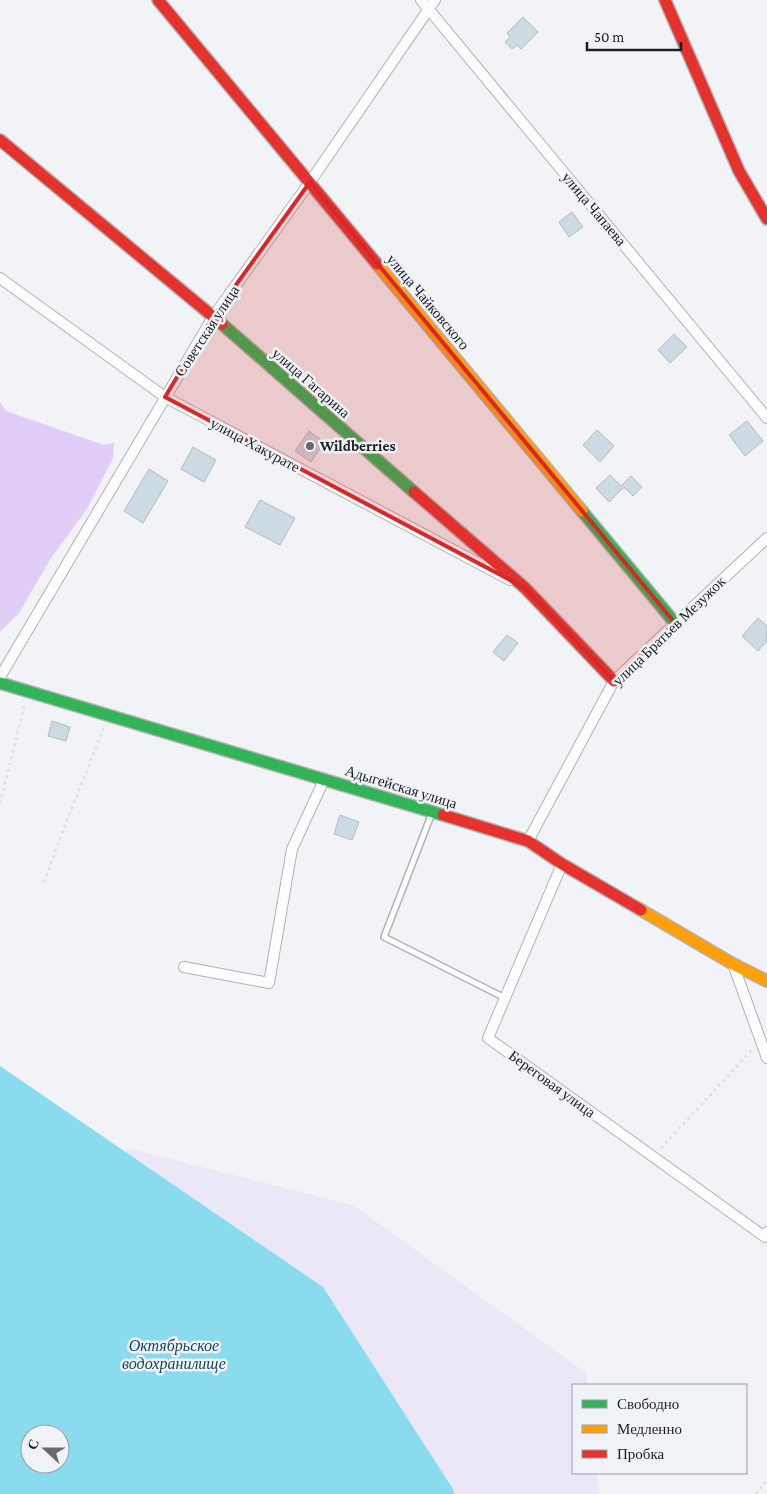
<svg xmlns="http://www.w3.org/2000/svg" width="767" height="1494" viewBox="0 0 767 1494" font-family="'Crimson Pro',serif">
<rect width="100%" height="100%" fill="#f1f3f6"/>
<path fill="#ece7f7" d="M127,1148L353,1205L586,1373L588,1385H573V1473H597L599,1494H455L453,1489L323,1287L126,1152Z"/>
<path fill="#e0cef9" d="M0,402L6,411L104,445L114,443L113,458L87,509L51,558L19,613L0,632Z"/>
<path fill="#89dbed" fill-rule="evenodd" d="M0,1066L323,1287L453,1489L455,1494H0ZM30,1434H60V1464H30Z"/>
<path fill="#ccdae3" stroke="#b8babc" d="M523,17L538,32L521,49L517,45L512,49L505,42L510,37L507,33Z
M572,212L583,227L569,237L559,222Z
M674,334L687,347L670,363L658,350Z
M747,421L763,441L745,456L729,435Z
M597,430L614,446L600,462L583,445Z
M309,431L324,442L311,462L295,451Z
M193,447L216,460L204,482L181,469Z
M149,469L168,481L143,523L124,511Z
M610,475L623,488L609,502L596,488Z
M631,476L642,487L633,496L622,485Z
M260,500L295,518L280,545L245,527Z
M758,618L767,626V641L758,651L742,636Z
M507,635L518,643L504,661L493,652Z
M52,721L70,727L66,741L48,736Z
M340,815L359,822L352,840L334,834Z"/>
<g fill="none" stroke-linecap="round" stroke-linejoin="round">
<defs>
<path id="lane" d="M432,813L384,937L505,998"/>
<path id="street" d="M421,0L767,418
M0,278L165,397L510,580
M0,677L213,317L310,182L435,0
M528,841L614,681L767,538
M562,864L488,1038L765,1237L767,1232
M733,964L767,1058
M184,967L269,983L292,849L324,780"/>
<path id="fast" d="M222,324L414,492
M582,511L675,623
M0,683L443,815"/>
<path id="slow" d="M377,264L582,511
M641,910L733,964L767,981"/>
<path id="jam" d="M158,0L377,264
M665,0L739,171L767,219
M0,140L222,324
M414,492L525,588L614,681
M443,815L528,841L562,864L641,910"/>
</defs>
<use href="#lane" stroke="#b0b2b3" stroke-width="8"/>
<use href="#street" stroke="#b0b2b3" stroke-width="12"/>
<use href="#fast" stroke="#b0b2b3" stroke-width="14"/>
<use href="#slow" stroke="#b0b2b3" stroke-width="14"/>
<use href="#jam" stroke="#b0b2b3" stroke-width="14"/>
<path stroke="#dcdddd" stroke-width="2.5" stroke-dasharray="2.5 4" stroke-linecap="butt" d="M0,803L25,703
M44,882L62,833L104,727
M661,1148L752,1050
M756,1494L767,1480"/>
<use href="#lane" stroke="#fdfdfe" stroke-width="5"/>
<use href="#street" stroke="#fdfdfe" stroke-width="10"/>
<use href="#fast" stroke="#30b455" stroke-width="11"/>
<use href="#slow" stroke="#ff9f0a" stroke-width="11"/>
<use href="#jam" stroke="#e5322d" stroke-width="11"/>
</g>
<path fill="#d62828" fill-opacity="0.2" stroke="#d62828" stroke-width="4" stroke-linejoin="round" d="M310,182L675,623L614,681L525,588L165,397L213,317Z"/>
<circle fill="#68696c" stroke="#eff3f8" stroke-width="2" cx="310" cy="446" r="5"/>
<g text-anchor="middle" stroke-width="5" stroke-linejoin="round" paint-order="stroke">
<g font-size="15" fill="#1e1f21" stroke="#eff3f8">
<text transform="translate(594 209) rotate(50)" y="5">улица Чапаева</text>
<text transform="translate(428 302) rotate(50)" y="5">улица Чайковского</text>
<text transform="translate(207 331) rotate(-57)" y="5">Советская улица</text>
<text transform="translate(311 383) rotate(41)" y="5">улица Гагарина</text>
<text transform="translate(255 445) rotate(28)" y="5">улица Хакурате</text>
<text transform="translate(669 631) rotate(-44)" y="5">улица Братьев Мезужок</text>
<text transform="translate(401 787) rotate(17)" y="5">Адыгейская улица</text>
<text transform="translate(552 1084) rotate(36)" y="5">Береговая улица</text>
</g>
<g font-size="15" font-weight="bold" fill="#1e1f21" stroke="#eff3f8" text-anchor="start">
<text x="320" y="451">Wildberries</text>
</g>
<g font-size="16" font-style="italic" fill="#144852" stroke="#eff3f8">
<text x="174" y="1351">Октябрьское<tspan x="174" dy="18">водохранилище</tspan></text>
</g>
</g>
<rect x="572" y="1384" width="175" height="90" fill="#eff3f8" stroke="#9b9ea2"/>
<rect x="582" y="1400" width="25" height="8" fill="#30b455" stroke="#9b9ea2"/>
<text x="617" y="1409" font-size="15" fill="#1e1f21">Свободно</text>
<rect x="582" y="1425" width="25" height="8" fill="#ff9f0a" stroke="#9b9ea2"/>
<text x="617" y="1434" font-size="15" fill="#1e1f21">Медленно</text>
<rect x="582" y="1450" width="25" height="8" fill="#e5322d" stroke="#9b9ea2"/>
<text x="617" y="1459" font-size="15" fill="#1e1f21">Пробка</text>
<g transform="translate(45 1449) rotate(291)"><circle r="24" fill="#eff3f8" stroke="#9b9ea2"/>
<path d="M0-4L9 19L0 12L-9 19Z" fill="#68696c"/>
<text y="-8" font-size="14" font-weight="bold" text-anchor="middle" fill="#1e1f21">С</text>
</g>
<path d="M587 42v8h94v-8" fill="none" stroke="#1e1f21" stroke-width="2.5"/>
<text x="594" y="42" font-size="15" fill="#1e1f21" stroke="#eff3f8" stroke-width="4" paint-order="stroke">50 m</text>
</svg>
